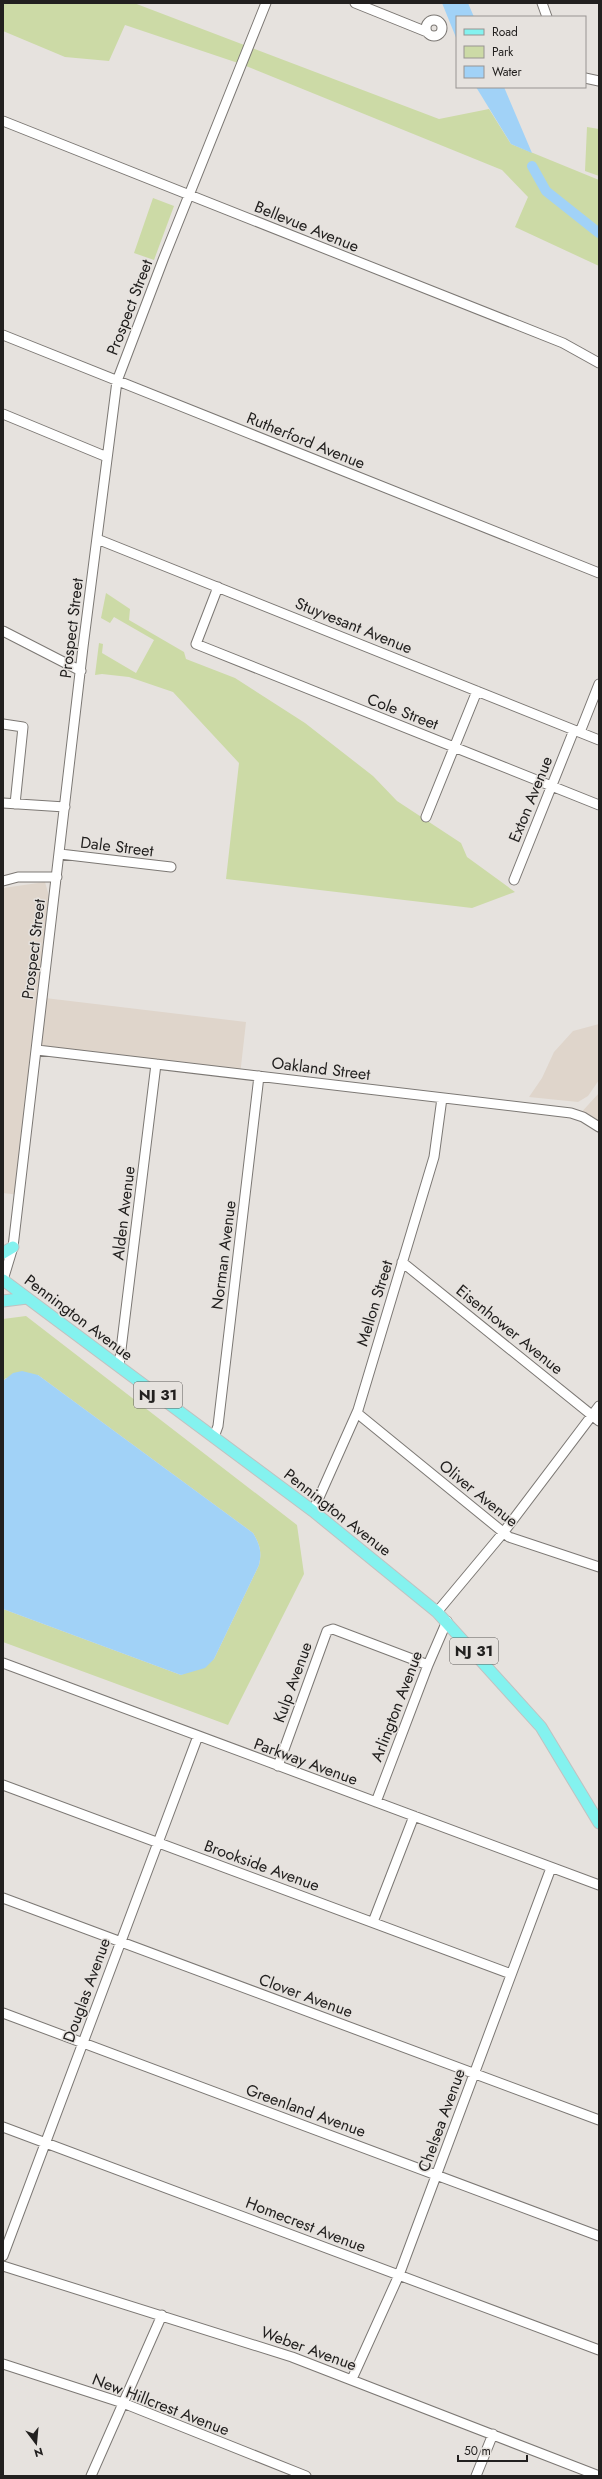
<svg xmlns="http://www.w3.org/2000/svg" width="602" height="2479" viewBox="0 0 602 2479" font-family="Jost,sans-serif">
<rect width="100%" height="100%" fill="#e6e2de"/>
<path fill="#dfd5cb" d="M45,882L54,914L45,998L246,1022L240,1075L36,1050L19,1195L3,1193V888Z
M599,1024V1080L588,1096L578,1102L529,1097L542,1078L554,1052L573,1031Z
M599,1093V1133L577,1117Z"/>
<path fill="#ccdaa6" d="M3,3H134L439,119L489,109L511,144L599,180V266L515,227L528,197L502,170L241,64L125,25L109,61L65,57L3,31Z
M587,127L599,129V176L585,171Z
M153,198L174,206L154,260L134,253Z
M106,593L130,609L129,620L184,652L186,659L235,678L305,723L373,776L397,801L461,843L467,857L515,892L472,908L226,879L239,763L173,692L129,677L102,674L95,675L99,643L103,644L102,653L136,673L154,640L114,617L110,623L101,618Z
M26,1316L297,1525L304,1574L228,1725L3,1642V1609L181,1675L214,1659L259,1565C262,1552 260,1545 253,1533L38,1375L6,1378L3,1381V1319Z"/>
<path fill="#a1d2f7" d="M442,3H468L474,17H457V40Z
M476,87H504L532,153L511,144Z
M22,1371L38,1375L253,1533C260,1545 262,1552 259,1565L214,1659L205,1668L181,1675L3,1609V1381L13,1373Z"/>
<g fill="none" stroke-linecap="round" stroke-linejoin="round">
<path stroke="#a1d2f7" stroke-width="10" d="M532,166L546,191L599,233"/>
<defs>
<path id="minor" d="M355,3L427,32
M542,3L547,17
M426 28a8 8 0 1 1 16 0a8 8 0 1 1-16 0Z
M585,78L599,81
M3,121L563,343L599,363
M3,335L599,573
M3,414L107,457
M97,539L599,740
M218,587L196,644L599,805
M3,631L81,671
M3,724L23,727L15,804
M580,732L599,684
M3,803L65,807
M426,817L477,691
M60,854L171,867
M514,880L574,730
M3,881L18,877H57
M37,1050L571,1113L583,1117L599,1127
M402,1262L599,1421
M3,1280L13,1247L83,647L117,381L163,260L266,3
M119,1366L156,1064
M357,1413L509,1537L599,1567
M214,1437L218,1426L259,1076
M313,1511L358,1410L434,1157L442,1098
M437,1612L503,1533L599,1406
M3,1663L599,1885
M278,1766L327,1631L333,1629L428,1665
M3,1785L511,1974
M376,1802L428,1665L447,1621
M3,1898L599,2120
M373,1922L414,1816
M3,2013L599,2236
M3,2127L599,2350
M3,2256L198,1736
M3,2266L292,2357L599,2476
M3,2364L123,2403L306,2476
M352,2379L399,2275L551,1868
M91,2476L162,2315
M476,2476L493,2434"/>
<path id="major" d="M3,1253L13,1247
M3,1280L313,1511L437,1612L541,1727L599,1823
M3,1301L27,1298"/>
</defs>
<use href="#minor" stroke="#7c7874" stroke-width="11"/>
<use href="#major" stroke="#c1c1c0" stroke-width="13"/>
<use href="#minor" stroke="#fff" stroke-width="9"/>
<use href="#major" stroke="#84f2ef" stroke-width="11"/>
</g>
<g text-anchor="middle" stroke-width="3" stroke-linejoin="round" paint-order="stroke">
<g fill="#e6e2de" stroke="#5d5a58" stroke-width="1">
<rect x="134" y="1382" width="48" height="26" rx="3"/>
<rect x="450" y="1638" width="48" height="26" rx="3"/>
</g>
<g font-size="15" font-weight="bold" fill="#22201f">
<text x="158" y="1400">NJ 31</text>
<text x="474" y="1656">NJ 31</text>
</g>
<g font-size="16" fill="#22201f" stroke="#e6e2de">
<text transform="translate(307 226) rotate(22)" y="6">Bellevue Avenue</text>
<text transform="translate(129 307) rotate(-69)" y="6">Prospect Street</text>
<text transform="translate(306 440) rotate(22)" y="6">Rutherford Avenue</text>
<text transform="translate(354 625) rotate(22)" y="6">Stuyvesant Avenue</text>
<text transform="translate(71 628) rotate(-83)" y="6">Prospect Street</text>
<text transform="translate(403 711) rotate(21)" y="6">Cole Street</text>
<text transform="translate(530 799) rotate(-68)" y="6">Exton Avenue</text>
<text transform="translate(117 846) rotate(7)" y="6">Dale Street</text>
<text transform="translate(33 949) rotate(-83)" y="6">Prospect Street</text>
<text transform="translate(321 1068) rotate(7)" y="6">Oakland Street</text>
<text transform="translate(123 1213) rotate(-83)" y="6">Alden Avenue</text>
<text transform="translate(223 1255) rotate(-83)" y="6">Norman Avenue</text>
<text transform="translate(374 1303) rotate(-73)" y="6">Mellon Street</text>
<text transform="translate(79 1317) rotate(37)" y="6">Pennington Avenue</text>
<text transform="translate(510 1329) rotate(39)" y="6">Eisenhower Avenue</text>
<text transform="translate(479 1493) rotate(39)" y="6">Oliver Avenue</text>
<text transform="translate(338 1512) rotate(38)" y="6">Pennington Avenue</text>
<text transform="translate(292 1682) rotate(-70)" y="6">Kulp Avenue</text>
<text transform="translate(396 1706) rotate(-69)" y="6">Arlington Avenue</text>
<text transform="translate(306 1761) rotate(20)" y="6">Parkway Avenue</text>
<text transform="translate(262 1865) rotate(20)" y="6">Brookside Avenue</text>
<text transform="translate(86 1990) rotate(-70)" y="6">Douglas Avenue</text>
<text transform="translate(306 1995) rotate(20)" y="6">Clover Avenue</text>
<text transform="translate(306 2110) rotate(20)" y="6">Greenland Avenue</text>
<text transform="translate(441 2120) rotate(-70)" y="6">Chelsea Avenue</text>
<text transform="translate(306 2224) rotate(21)" y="6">Homecrest Avenue</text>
<text transform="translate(309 2348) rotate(20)" y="6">Weber Avenue</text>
<text transform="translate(161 2404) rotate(21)" y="6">New Hillcrest Avenue</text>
</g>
</g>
<rect width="602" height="2479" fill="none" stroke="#22201f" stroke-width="8"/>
<rect x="456" y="16" width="130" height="72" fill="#e6e2de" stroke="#989492"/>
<rect x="464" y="29" width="20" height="6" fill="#84f2ef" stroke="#989492"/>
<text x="492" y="36" font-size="12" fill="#22201f">Road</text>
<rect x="464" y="46" width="20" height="12" fill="#ccdaa6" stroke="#989492"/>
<text x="492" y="56" font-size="12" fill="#22201f">Park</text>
<rect x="464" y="66" width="20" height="12" fill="#a1d2f7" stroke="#989492"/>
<text x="492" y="76" font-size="12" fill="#22201f">Water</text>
<g transform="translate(36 2443) rotate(164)" stroke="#e6e2de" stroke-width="3" paint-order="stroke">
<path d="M0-3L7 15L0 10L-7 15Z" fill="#22201f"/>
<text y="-6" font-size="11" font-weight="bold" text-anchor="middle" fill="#22201f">N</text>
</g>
<path d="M458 2455v6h69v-6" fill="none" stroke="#22201f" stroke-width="2"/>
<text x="464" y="2455" font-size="12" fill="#22201f" stroke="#e6e2de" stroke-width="3" paint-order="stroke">50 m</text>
</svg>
